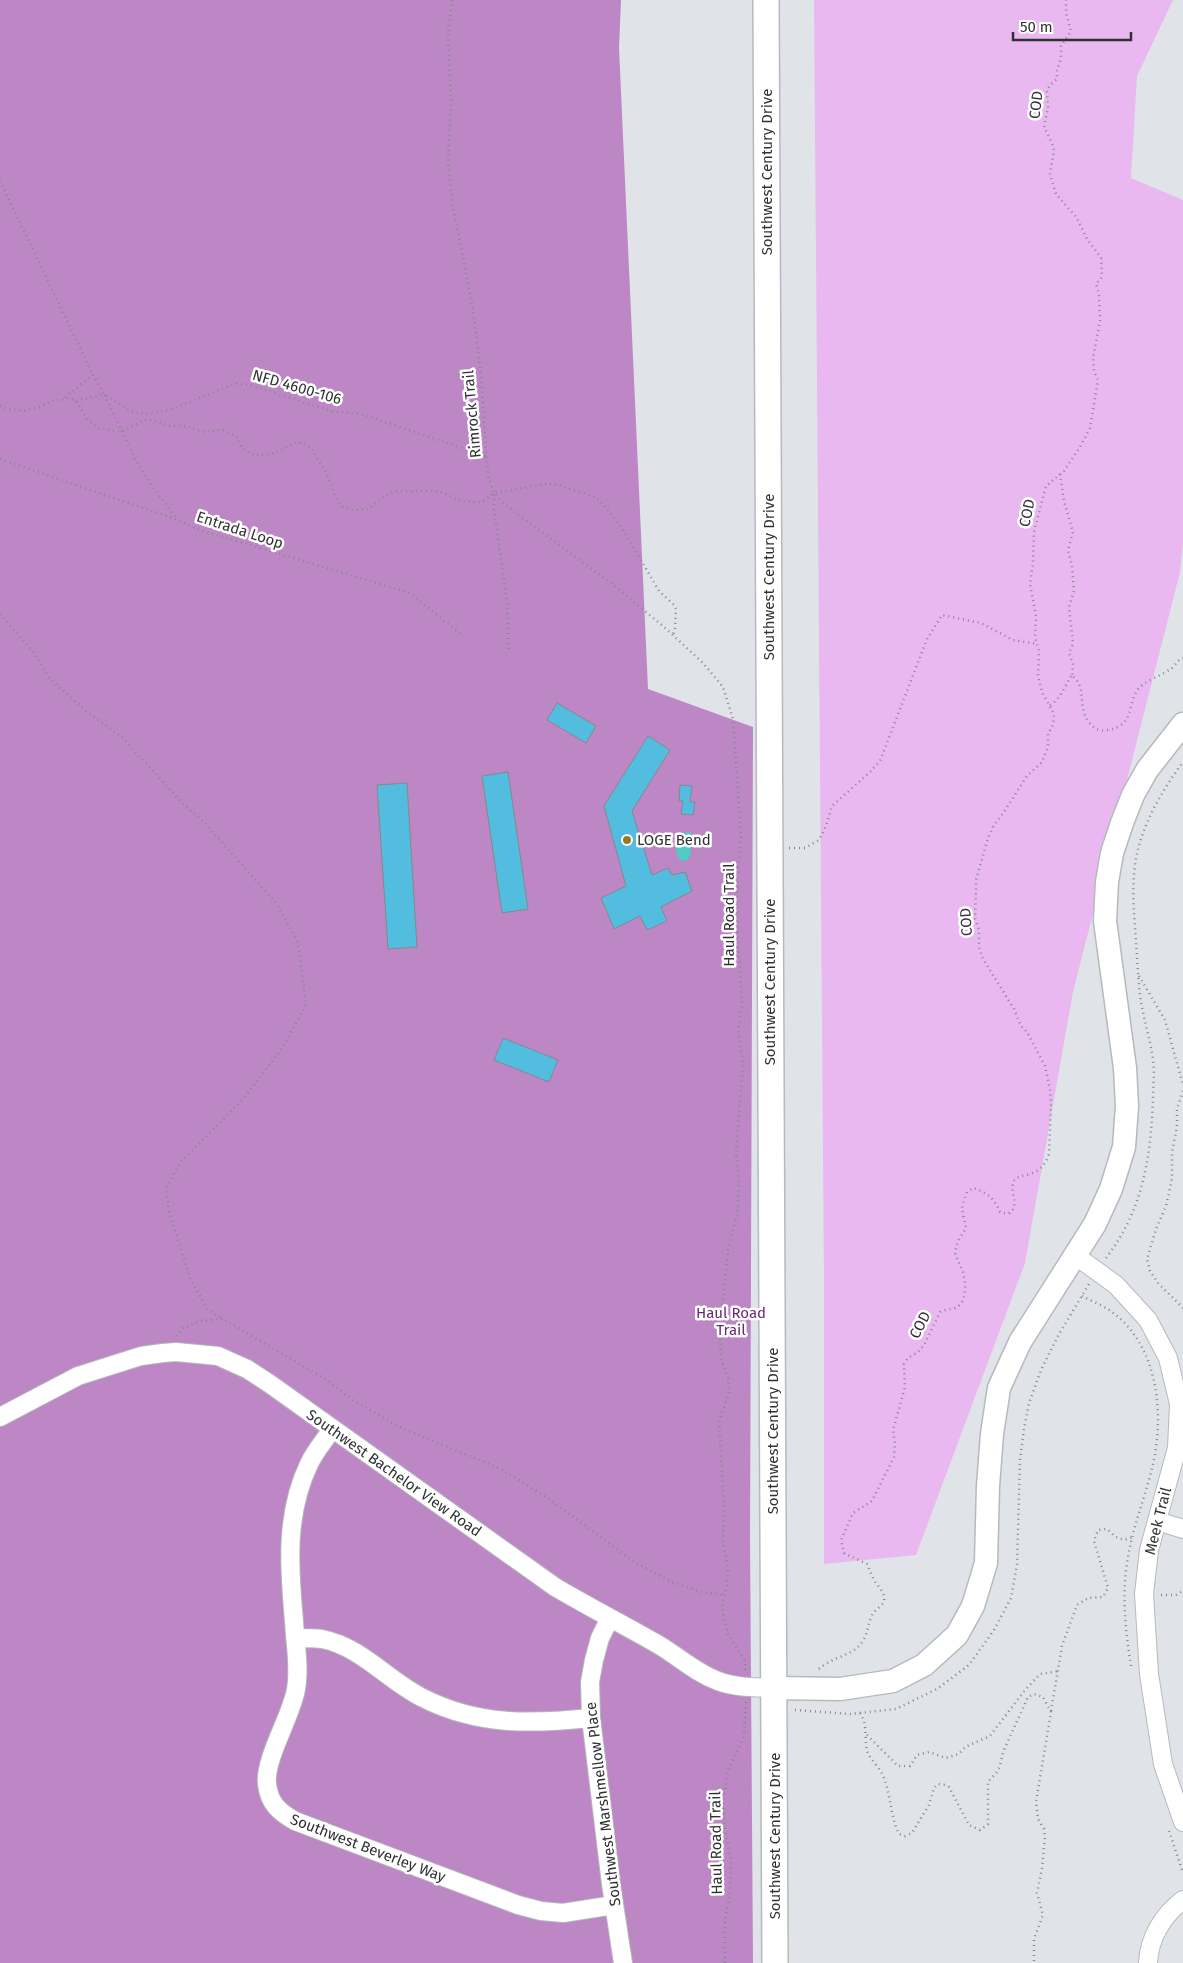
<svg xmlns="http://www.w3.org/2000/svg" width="1183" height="1963" viewBox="0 0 1183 1963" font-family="'Fira Sans',sans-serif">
<rect width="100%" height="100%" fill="#e0e3e8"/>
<path fill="#e9b8f0" d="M814,0H1173L1137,76L1131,178L1183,200V542L1180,572L1073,992L1025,1263L916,1555L824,1564V1279Z"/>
<path fill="#bd86c5" d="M0,0H621L619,48L648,689L753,727L750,1539L753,1963H0Z"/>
<path fill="#50cbc3" d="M687,832H690L693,837L690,845L691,855L687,860L681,861C673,853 675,836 687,832Z"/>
<path fill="#52bddf" stroke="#84898b" d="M557,703L596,726L586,743L547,720Z
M648,736L670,750L632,811L652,875L668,868L672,875L685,872L692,891L661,907L667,921L647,930L640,916L614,929L601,898L626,886L604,806Z
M508,772L528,909L502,913L482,776Z
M407,783L417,947L388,949L377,785Z
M680,785L692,786L690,802H695L693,815L681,814L683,801H679Z
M503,1038L558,1060L549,1082L494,1060Z"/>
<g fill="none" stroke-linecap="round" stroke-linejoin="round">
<defs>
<path id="minor" d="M1076,1256L1116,1285L1148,1320L1168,1358L1179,1404L1177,1448L1149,1550L1144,1594L1149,1674L1163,1764L1183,1822
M0,1417L78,1376L141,1356L163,1353L176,1352L218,1356L247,1369L270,1384L555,1587C589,1607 624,1625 659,1645C679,1657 696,1673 718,1681C736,1688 756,1687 775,1688
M332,1429C325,1440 315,1451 309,1464C285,1514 289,1567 294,1621C295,1643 300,1667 296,1689C292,1715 264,1759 267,1784C269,1803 279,1812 295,1821L518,1905L541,1911L563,1913L614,1905
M1157,1521L1183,1529
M610,1618L600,1638L594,1660L590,1682L591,1718L611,1884L623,1963
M295,1638C304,1638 313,1638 322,1639C362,1647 388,1681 423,1698C478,1726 532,1724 591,1718
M1148,1963C1149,1938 1163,1915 1183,1900"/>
<path id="tertiary" d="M775,1688L840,1689L893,1681L924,1665L957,1635L973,1606L986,1563L988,1486L992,1434L999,1388L1020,1342L1095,1224L1111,1189L1124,1147L1127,1106L1125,1068L1105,921L1107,882L1112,853L1122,823L1133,795L1147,770L1183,724"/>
<path id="secondary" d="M766,0L775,1963"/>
</defs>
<use href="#minor" stroke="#b6b9be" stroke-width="20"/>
<use href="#tertiary" stroke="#b6b9be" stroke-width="25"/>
<use href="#secondary" stroke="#b6b9be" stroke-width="28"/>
<path stroke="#86888c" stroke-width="2.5" stroke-dasharray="1 4" stroke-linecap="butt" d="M452,0L448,34L451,101L448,158L452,202L472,303L481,375L486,456L489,479L494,493L502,502L521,517L611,583L663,626L703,663L723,687L733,719L741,837L737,879V921L742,1006L738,1030L743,1063L736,1153L739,1180L738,1209L728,1251L720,1326L721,1359L728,1378L729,1393L719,1421L724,1506L723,1541L728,1568L727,1585L722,1607L728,1634L745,1661V1672
M0,181L93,375L104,394L130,411L147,414L169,410L237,383L253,386L331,411L361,414L486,456
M65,397L93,375
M76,401L104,394L135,459L152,486L177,519
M0,406L7,409L22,411L39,407L52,401L69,398L76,401L88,420L98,428L121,432L145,420H153L169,426H186L202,432L223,430L236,436L242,448L251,454L262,455L275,453L296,442L305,444L312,449L315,456L326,471L336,498L343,507L353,510L368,509L389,493L397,491H439L461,501L473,502H482L494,493L546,484L558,485L595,497L602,503L622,528L659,591L673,604L676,609L675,629L673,635
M0,459L178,520L197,529L410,593L463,636
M1060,474L1064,501L1073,532L1068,550L1072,566L1074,591L1069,607L1073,644L1069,653L1073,664L1072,675
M494,494V510L507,602L509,650
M0,614L34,653L49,678L85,710L122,737L185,806L201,819L277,904L298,943L306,1005L281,1050L243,1099L180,1163L166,1188L169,1212L190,1278L207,1309L223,1319
M1050,705C1061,699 1065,685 1072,675C1074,678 1078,681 1079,684C1084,695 1079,707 1088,721C1093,728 1099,732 1108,730C1136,725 1126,704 1139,688C1146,680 1163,675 1172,668C1176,664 1178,660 1183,658
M789,848H805L819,840L826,826L832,806L870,772L880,761L927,639L942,615L981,623L1013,640L1038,644
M1139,976L1165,1020L1183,1085
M1183,1091L1177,1109V1127L1172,1152V1179L1166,1206L1156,1229L1147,1259L1150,1271L1158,1283L1183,1308
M1106,1258C1143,1210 1151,1157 1153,1098C1153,1085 1155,1072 1153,1060C1151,1043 1146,1028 1143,1012C1138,990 1138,966 1136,944C1135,921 1132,898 1134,876C1136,834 1159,795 1183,762
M1082,1296C1091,1301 1103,1305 1112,1312C1159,1346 1165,1417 1152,1468C1145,1497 1134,1524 1129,1552C1121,1590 1125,1628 1131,1666
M176,1336L183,1328L199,1321L223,1319L327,1380L353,1400L399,1427L501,1469L549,1499L636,1563L672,1582L701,1592L725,1595
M1161,1595H1176L1183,1591
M819,1669C833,1657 849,1656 859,1646C868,1636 867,1628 871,1617C874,1610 880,1608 884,1602C886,1591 876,1586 872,1576C870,1572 869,1568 867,1564L844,1553L841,1540L853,1513L872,1501L894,1457L895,1443L893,1430L905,1387L904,1364L908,1358L918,1352L924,1345L940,1312C945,1309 950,1310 955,1308C969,1303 966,1277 961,1267C959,1262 956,1258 955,1252L958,1241L966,1228C963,1210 959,1211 967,1192L973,1188C988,1193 994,1198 1000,1212L1008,1214C1022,1205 1008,1193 1014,1181C1018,1172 1041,1180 1049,1154L1051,1104L1050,1089L1045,1066L1027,1032L1021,1026L1014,1009L983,959L979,947V930L975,918L976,890V880L988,838L994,825L1004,812L1027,776L1042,762L1048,747V734L1053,725L1054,714L1042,692L1038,676L1039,651L1035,637L1036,616L1030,584L1033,563L1034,532L1046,486L1064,471L1080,447L1090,428L1098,380L1094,371L1093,358L1100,321L1099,294L1096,284L1102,277L1101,258L1087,239L1077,218L1056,194L1050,174L1054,150L1052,143L1044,127L1048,108L1047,91L1050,85L1057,79V71L1061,57V46L1071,31L1066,13V0
M795,1710L850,1714L896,1709L937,1689L969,1665L994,1630L1011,1598L1017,1564L1020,1460L1024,1429L1029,1403L1041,1370L1059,1334L1089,1284
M1051,1711L1062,1646L1077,1605L1088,1598L1103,1597L1108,1588L1094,1541L1098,1530L1107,1529L1116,1537L1124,1540L1133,1537
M860,1713C868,1725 864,1738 867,1751C870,1760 882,1769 885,1781C891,1799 891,1817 899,1834L905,1836L912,1833L929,1805L934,1788L938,1784L945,1785L949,1787L969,1825L980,1830L988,1824V1782L997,1772L1000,1766L1003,1752L1028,1697L1034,1694L1043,1697L1051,1712L1036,1802L1038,1819L1044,1829L1045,1837L1042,1869L1037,1893L1043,1915L1034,1939V1963
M867,1735L898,1766H910L917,1755L929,1752L946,1758L959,1754L965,1747L990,1736L1025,1690L1040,1674L1059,1671
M1169,1831L1183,1873
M725,1963V1920L730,1891L731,1859L725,1830L723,1802L728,1771L744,1736L746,1702"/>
<use href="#minor" stroke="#fff" stroke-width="18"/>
<use href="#tertiary" stroke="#fff" stroke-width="22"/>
<use href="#secondary" stroke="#fff" stroke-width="25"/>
</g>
<circle fill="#967921" stroke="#fff" stroke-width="2" cx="627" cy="840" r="5"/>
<g text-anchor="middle" stroke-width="5" stroke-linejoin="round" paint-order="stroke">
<g font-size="15" fill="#303133" stroke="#fff">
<text transform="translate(1036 105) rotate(-83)" y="5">COD</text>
<text transform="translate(767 172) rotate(-90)" y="5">Southwest Century Drive</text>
<text transform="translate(297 387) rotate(16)" y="5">NFD 4600-106</text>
<text transform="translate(472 414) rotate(-95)" y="5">Rimrock Trail</text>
<text transform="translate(1027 513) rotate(-78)" y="5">COD</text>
<text transform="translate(240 530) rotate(18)" y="5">Entrada Loop</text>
<text transform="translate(769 577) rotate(-90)" y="5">Southwest Century Drive</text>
<text transform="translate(729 915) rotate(-90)" y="5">Haul Road Trail</text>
<text transform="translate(966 922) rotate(-94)" y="5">COD</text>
<text transform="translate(770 982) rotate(-90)" y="5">Southwest Century Drive</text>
<text transform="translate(920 1325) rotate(-63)" y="5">COD</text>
<text transform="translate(773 1431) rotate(-90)" y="5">Southwest Century Drive</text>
<text transform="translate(394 1473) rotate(35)" y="5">Southwest Bachelor View Road</text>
<text transform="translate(1158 1521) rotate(-76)" y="5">Meek Trail</text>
<text transform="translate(603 1804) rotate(-97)" y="5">Southwest Marshmellow Place</text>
<text transform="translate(775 1836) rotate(-90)" y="5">Southwest Century Drive</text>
<text transform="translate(716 1843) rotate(-91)" y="5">Haul Road Trail</text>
<text transform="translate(368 1848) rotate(21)" y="5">Southwest Beverley Way</text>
</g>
<g font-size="15" fill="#303133" stroke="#fff" text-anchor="start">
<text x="637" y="845">LOGE Bend</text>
</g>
<g font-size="15" fill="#692673" stroke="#fff">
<text x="731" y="1318">Haul Road<tspan x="731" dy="17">Trail</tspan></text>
</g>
</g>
<path d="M1013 32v8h118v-8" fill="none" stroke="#303133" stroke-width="2.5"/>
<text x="1020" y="32" font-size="15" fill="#303133" stroke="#ffffff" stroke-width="4" paint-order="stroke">50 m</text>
</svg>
